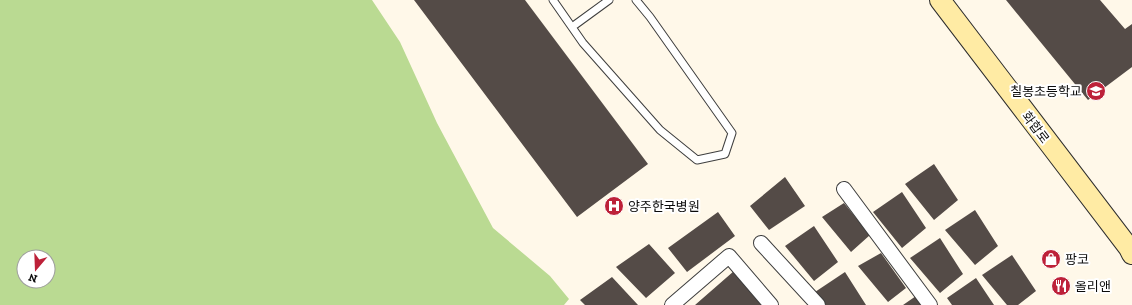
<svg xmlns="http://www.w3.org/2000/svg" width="1132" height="305" viewBox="0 0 1132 305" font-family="'Zilla Slab','Noto Sans KR',serif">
<rect width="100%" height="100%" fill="#fff8e9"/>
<path fill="#bada92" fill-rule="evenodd" d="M0,0H372L400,42L437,123L493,228L550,276L569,299L564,305H0ZM24,257H48V281H24Z"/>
<path fill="#544b47" d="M414,0H525L648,164L577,217Z
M1006,0H1100L1125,29L1132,24V67L1088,100Z
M934,164L958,200L934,220L905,184Z
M785,177L805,206L769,230L750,206Z
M902,192L926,228L902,248L873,212Z
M844,203L870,235L851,252L822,217Z
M975,210L998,246L975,265L945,230Z
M718,212L735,236L687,272L668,248Z
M814,226L838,262L814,281L785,246Z
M940,238L963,274L940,293L910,258Z
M649,244L675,273L646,298L616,267Z
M881,253L906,288L888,302L858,266Z
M1012,255L1036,291L1018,305H1007L982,275Z
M734,271L763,305H695Z
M845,272L866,305H826L815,292Z
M612,277L638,305H585L580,300Z
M976,278L994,305H952L947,298Z
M916,296L923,305H903Z"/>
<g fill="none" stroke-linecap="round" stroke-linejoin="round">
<defs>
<path id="lane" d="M553,0L583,43L660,130L697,160L725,154L732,133L650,17L636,0
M572,27L609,0"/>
<path id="street" d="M844,189L930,305
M761,243L818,305
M672,305L729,256L771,305"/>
<path id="secondary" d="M940,0L1129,248L1132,254"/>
</defs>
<use href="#lane" stroke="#3e3e3e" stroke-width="9"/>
<use href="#street" stroke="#3e3e3e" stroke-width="16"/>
<use href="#secondary" stroke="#2d2d2d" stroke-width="22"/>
<use href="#lane" stroke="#fff" stroke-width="7"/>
<use href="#street" stroke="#fff" stroke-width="14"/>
<use href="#secondary" stroke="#ffeba4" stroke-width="20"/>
</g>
<defs>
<symbol id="school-disc" viewBox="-11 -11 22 22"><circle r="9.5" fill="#bd2139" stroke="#fff"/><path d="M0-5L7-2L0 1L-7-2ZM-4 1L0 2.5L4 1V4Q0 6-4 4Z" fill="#fff"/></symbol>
<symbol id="hospital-disc" viewBox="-11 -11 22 22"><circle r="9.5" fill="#bd2139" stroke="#fff"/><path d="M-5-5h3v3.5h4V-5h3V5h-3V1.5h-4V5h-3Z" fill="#fff"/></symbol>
<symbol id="shop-disc" viewBox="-11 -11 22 22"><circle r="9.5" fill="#bd2139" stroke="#fff"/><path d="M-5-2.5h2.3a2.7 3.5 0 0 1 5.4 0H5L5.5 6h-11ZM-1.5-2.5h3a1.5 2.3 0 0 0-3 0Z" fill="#fff"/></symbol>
<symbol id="restaurant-disc" viewBox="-11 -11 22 22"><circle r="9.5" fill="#bd2139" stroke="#fff"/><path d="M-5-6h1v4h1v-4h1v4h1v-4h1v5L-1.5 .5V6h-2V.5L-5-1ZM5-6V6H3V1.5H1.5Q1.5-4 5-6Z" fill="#fff"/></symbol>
</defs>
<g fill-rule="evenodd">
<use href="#school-disc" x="1085" y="80" width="22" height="22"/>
<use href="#hospital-disc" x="603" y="195" width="22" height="22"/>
<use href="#shop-disc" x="1040" y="248" width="22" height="22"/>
<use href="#restaurant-disc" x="1050" y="275" width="22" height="22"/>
</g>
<g text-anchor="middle" stroke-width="4" stroke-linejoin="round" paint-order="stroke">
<g font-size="13" fill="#0b0b0b" stroke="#fff" text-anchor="start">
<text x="1082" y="96" text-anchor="end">칠봉초등학교</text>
<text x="628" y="211">양주한국병원</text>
<text x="1065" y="264">팡코</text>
<text x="1075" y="291">올리앤</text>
</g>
<g font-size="13" fill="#0b0b0b" stroke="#fff">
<text transform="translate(1036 127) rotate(53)" y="5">화합로</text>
</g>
</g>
<g transform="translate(36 269) rotate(199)"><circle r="19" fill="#ffffff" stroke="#9d9d9d"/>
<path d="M0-3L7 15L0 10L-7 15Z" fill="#bd2139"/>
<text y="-6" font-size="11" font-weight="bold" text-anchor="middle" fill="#0b0b0b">N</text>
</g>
</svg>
